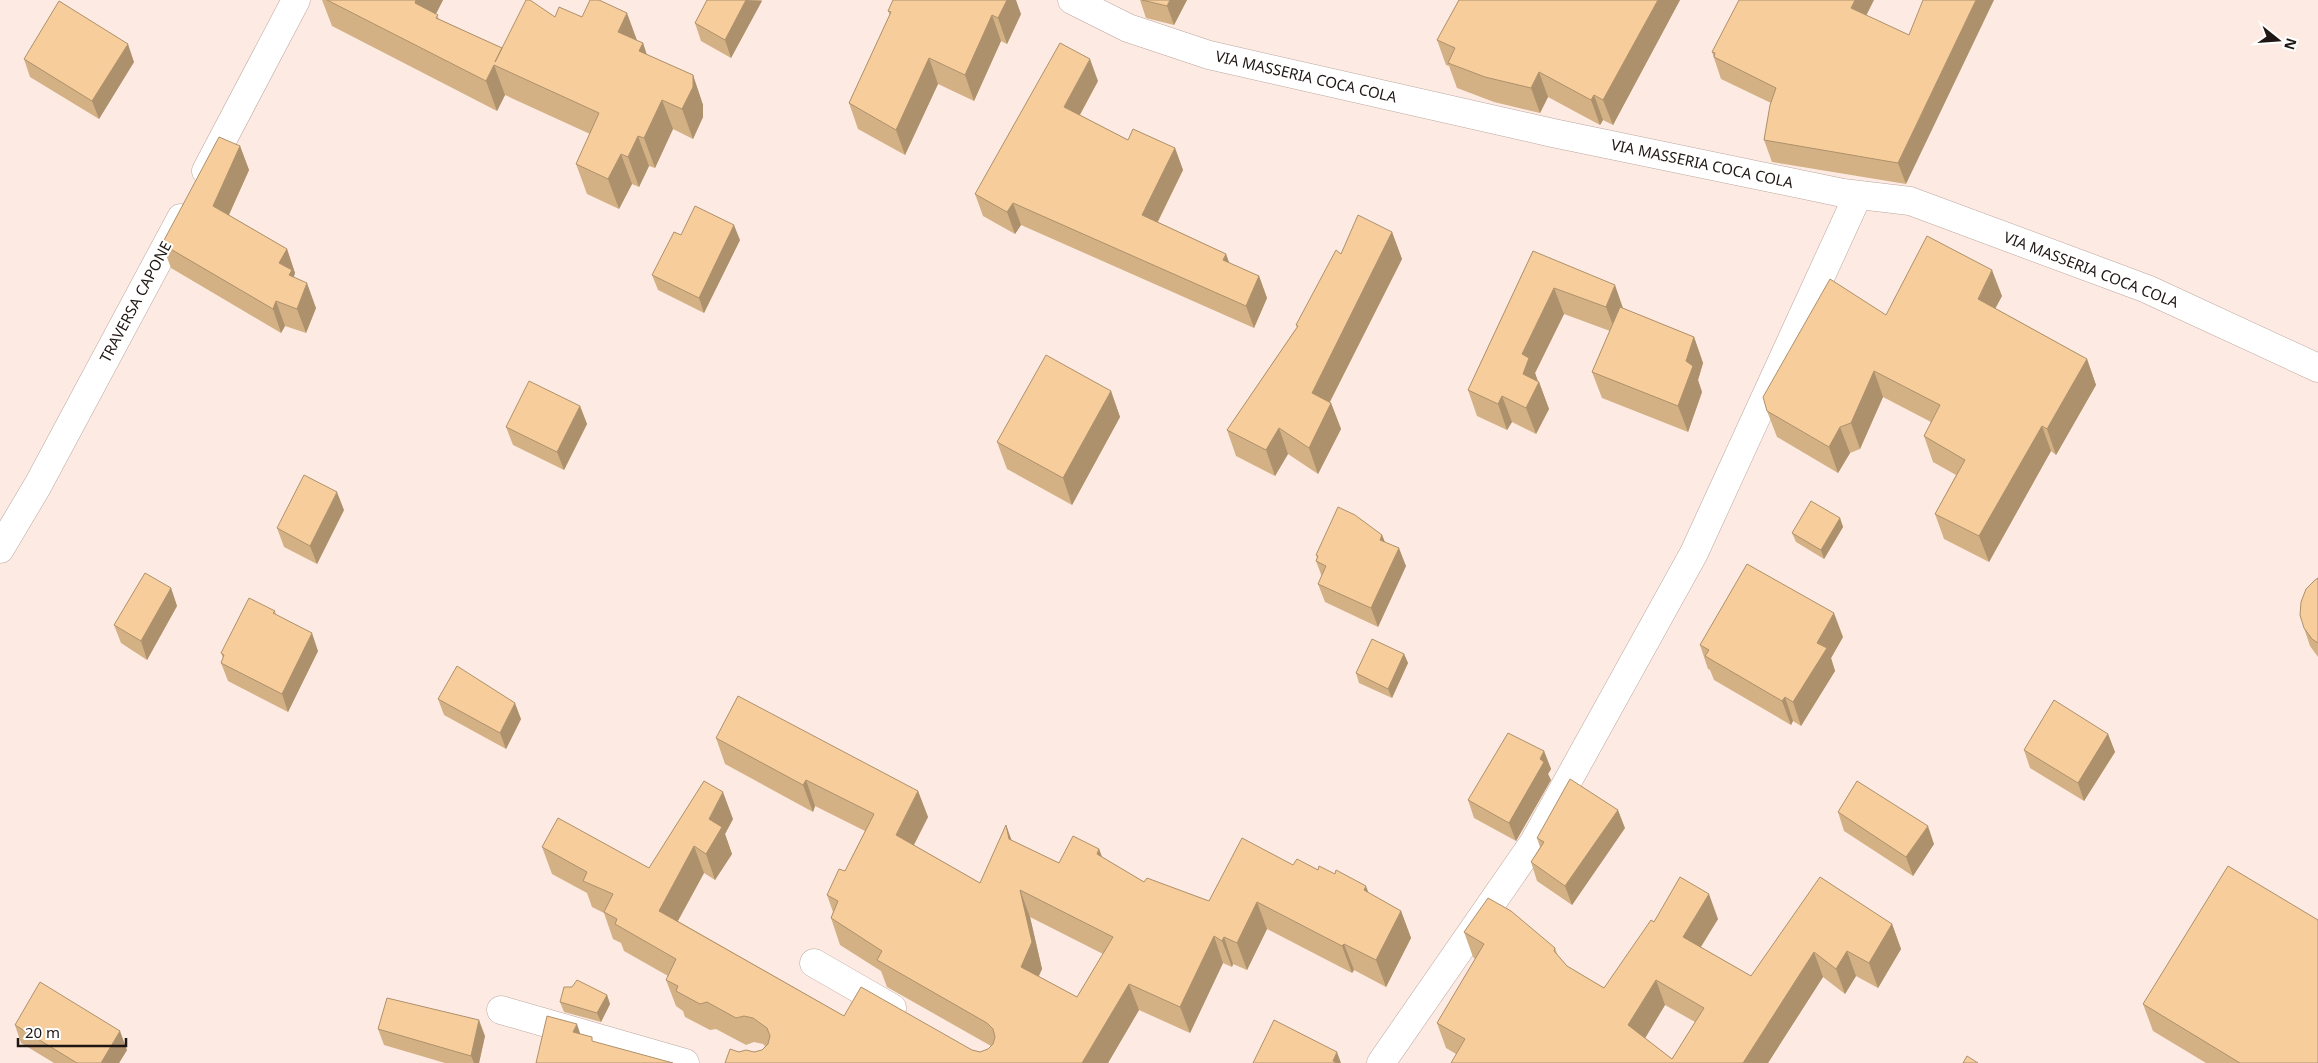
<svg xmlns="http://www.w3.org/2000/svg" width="2318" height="1063" viewBox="0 0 2318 1063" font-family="'Noto Sans',sans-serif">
<rect width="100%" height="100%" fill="#fdebe3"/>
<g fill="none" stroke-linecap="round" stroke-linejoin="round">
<defs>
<path id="minor" d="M1072,0L1128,28L1209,55L1553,133L1843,193L1910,201L2147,289L2318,368
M206,171L296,0
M0,549L38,485L181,218
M814,963L892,1008
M501,1010L685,1063
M1381,1063L1534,842L1694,553L1858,195"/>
</defs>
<use href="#minor" stroke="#bba69d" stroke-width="29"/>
<use href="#minor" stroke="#fff" stroke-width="28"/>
</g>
<path fill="#d4b185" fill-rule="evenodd" d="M322,0H443L436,14L439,19L502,48L555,17L637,41L643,43L646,54L693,75L703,105V117L693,139L673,129L655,168L649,166L639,187L632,184L619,209L587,194L576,164L590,134L505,95L497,111L332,26Z
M707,0H762L731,58L701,41L695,23Z
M1140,0H1187L1174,25L1146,18Z
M1459,0H1680L1613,125L1603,120L1600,125L1548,97L1540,113L1494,102L1457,88L1449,66L1446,65L1437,40Z
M888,11L1021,14L1007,44L1001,41L974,101L938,84L905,155L858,129L849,103L890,15Z
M1866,15L1906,184L1772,162L1764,140L1771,103L1721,79L1712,52Z
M24,59L134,62L99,119L30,77Z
M1098,81L1080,115L1128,140L1175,148L1183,170L1158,222L1226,254L1229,263L1259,276L1267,298L1254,328L1021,225L1015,234L983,216L975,194Z
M240,146L249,170L229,215L287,249L295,273L294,276V277L316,308L306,333L285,326L281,333L171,268L162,244Z
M1392,232L1402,259L1330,402L1331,403L1341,429L1318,474L1288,454L1275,476L1236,456L1227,430L1297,327L1296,325L1341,254Z
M681,235L740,240L704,313L658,290L652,275Z
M1533,251L1624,309L1694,337L1703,363L1698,380L1702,392L1688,432L1602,398L1592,372L1610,331L1564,314L1535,373L1538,382H1539L1549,409L1536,434L1512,422L1507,430L1477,416L1468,390Z
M2002,296L1995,308L2087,359L2096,385L2056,455L2051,451L1989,562L1944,539L1935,514L1956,475L1933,462L1924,436L1931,422L1883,397L1860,449L1850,453L1838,473L1777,437L1767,411L1886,315Z
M1111,391L1120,417L1072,505L1007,469L997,442Z
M580,406L587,424L564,470L513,445L506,427Z
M344,510L317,564L284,547L277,528Z
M1840,518L1843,527L1824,559L1796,542L1792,533Z
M1382,535L1385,542L1406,566L1378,627L1325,602L1318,584L1322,577L1316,561L1317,557L1316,555Z
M2318,578V657L2310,646L2304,628Z
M171,588L177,606L147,660L121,643L114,625Z
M275,611L276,615L318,651L288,712L228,681L221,663L223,658L221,653Z
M1843,637L1831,658L1835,671L1801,726L1793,721L1791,725L1714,680L1710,670L1708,669L1700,645Z
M1404,654L1408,663L1392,698L1359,683L1356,673Z
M438,699L521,719L506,749L444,715Z
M2108,734L2115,752L2084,801L2030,768L2024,750Z
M716,738L918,791L928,817L914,845L980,883L1006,825L1011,840L1059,863L1099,849L1102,857L1144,882L1209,901L1293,865L1318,870L1368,893L1401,911L1411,938L1386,987L1354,970L1352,973L1267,929L1247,970L1233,964L1232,967L1223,963L1190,1033L1139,1010L1108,1063H725L739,1052H754L762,1050L765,1046L763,1044L754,1042L746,1045L716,1029L710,1030L685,1017L683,1011L676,1006L666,980L668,976L624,951L621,943L613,939L604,913L592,907L587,893L552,874L542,847L649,868L733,819L725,834L732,854L715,880L704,873L678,921L844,1016L980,1052L988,1049L991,1046L887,987L881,971L840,945L831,918L833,912L827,895L845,871L865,831L815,806L813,812L725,764ZM1030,917L1103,954L1077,997L1038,976L1042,969Z
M1544,751L1551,769L1548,774L1551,780L1516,841L1474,818L1468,800Z
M1838,812L1934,844L1913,876L1844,831Z
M1625,828L1572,905L1537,881L1531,862L1540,847L1537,838Z
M1718,919L1701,947L1751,976L1892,924L1901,949L1878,988L1856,976L1845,994L1823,977L1768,1063L1456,1054L1446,1048L1437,1023L1475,959L1473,957L1464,932L1555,948L1558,956L1567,966L1604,988L1654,922ZM1665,1005L1695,1022L1672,1059L1645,1038Z
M572,987L607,995L610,1004L601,1022L564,1012L560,1002Z
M2143,1004L2318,1063H2206L2153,1031Z
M15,1025L127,1050L119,1063H54L21,1043Z
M378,1029L485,1036L479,1063H445L384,1045Z"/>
<path fill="#ad906c" d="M416,0H443L426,33L415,3Z
M746,0L762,1L731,58L725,40Z
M1003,0H1016L1021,14L1007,44L998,18Z
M1170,0H1187L1174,25L1167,6Z
M1658,0H1680L1613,125L1603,100Z
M1855,0H1874L1859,30L1851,8Z
M1976,0H1994L1906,184L1898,163Z
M627,13L638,43L618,32Z
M992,15L1001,41L974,101L965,75Z
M643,43L653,73L639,51Z
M128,44L134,62L99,119L92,101Z
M929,58L938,84L905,155L896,130Z
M1090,59L1098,81L1072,129L1064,107Z
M494,65L505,95L497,111L486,81Z
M1539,72L1548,97L1540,113L1531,88Z
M693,75L703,105V117L693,139L682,109Z
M1594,95L1603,120L1600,125L1591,100Z
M662,100L673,129L655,168L644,138Z
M638,136L649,166L639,187L628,157Z
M240,146L249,170L222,230L213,206Z
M1175,148L1183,170L1150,237L1142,215Z
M621,154L632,184L619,209L608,179Z
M1013,203L1021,225L1015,234L1007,212Z
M734,225L740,240L704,313L699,298Z
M1392,232L1402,259L1321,419L1312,393Z
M287,249L295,273L294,276L300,294L279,263Z
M1226,254L1234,276L1223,260Z
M1992,270L2002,296L1987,324L1978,299Z
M1259,276L1267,298L1254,328L1246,306Z
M307,283L316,308L306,333L297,309Z
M1615,285L1624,311L1616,333L1606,307Z
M1554,288L1564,314L1535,373L1539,384V382L1549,409L1536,434L1526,408L1523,374L1522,354Z
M276,301L285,326L281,333L273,309Z
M1694,337L1703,363L1698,380L1702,392L1688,432L1678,406L1686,361Z
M2087,359L2096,385L2056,455L2047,429Z
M1874,371L1883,397L1860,449L1851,423Z
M1111,391L1120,417L1072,505L1063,478Z
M1502,396L1512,422L1507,430L1498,404Z
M1331,403L1341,429L1318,474L1309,448Z
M580,406L587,424L564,470L557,452Z
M2042,426L2051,451L1989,562L1979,536Z
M1840,427L1850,453L1838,473L1829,447Z
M1279,428L1288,454L1275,476L1266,450Z
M337,492L344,510L317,564L310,546Z
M1840,518L1843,527L1824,559L1821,550Z
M1382,535L1389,553L1380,540Z
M1399,548L1406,566L1378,627L1371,608Z
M171,588L177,606L147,660L141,641Z
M1834,613L1843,637L1831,658L1835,671L1801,726L1793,702L1817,643Z
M312,633L318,651L288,712L282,694Z
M1404,654L1408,663L1392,698L1388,689Z
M1785,697L1793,721L1791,725L1782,701Z
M515,703L521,719L506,749L500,733Z
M2108,734L2115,752L2084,801L2078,783Z
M1544,751L1551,769L1548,774L1551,780L1516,841L1509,823L1540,759Z
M806,780L815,806L813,812L803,785Z
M918,791L928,817L905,862L896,835Z
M723,792L733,819L725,834L732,854L715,880L706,854L709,819Z
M1618,810L1625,828L1572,905L1565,886Z
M1006,825L1016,852L1009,839Z
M1928,826L1934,844L1913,876L1906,857Z
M694,846L704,873L669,937L659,911Z
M1099,849L1109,876L1097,854Z
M1366,886L1376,913L1364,890Z
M1020,890L1030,917L1042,969L1031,994L1021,967Z
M1709,894L1718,919L1692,961L1683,937Z
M1257,902L1267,929L1247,970L1237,943Z
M1401,911L1411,938L1386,987L1376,960Z
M1892,924L1901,949L1878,988L1869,963Z
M1214,936L1223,963L1190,1033L1180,1007Z
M1224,937L1233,964L1232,967L1222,941Z
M1344,944L1354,970L1352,973L1342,946Z
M1847,951L1856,976L1845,994L1836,969Z
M1814,952L1823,977L1768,1063H1743Z
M1656,980L1665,1005L1638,1050L1628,1025Z
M1129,984L1139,1010L1108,1063H1082Z
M607,995L610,1004L601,1022L597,1013Z
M479,1020L485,1036L479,1063H474L471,1056Z
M577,1024L586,1051L573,1032Z
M120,1031L127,1050L119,1063H101Z
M1337,1052L1341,1063H1334L1333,1061Z"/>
<path fill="#f7ce9b" stroke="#ad906c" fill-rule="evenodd" d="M327,0H416L415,3L438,15L436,18L502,48L495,62L526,0H530L555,17L559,7L582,17L590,0H599L627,13L618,32L643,43L639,51L693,75V87L682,109L662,100L644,138L638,136L628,157L621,154L608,179L576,164L599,113L494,65L486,81Z
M707,0H746L725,40L695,23Z
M893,0H1007L998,18L992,15L965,75L929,58L896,130L849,103L891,12L888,11Z
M1142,0H1170L1167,6Z
M1459,0H1658L1603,100L1594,95L1591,100L1539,72L1531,88L1485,77L1448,63L1455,48L1437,40Z
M1739,0H1855L1851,8L1909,35L1923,0H1976L1898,163L1764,140L1770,105L1776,88L1714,57L1715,53L1712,52Z
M59,1L128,44L92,101L24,59Z
M1060,43L1090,59L1064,107L1128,140L1133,129L1175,148L1142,215L1226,254L1223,260L1259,276L1246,306L1013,203L1007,212L975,194Z
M219,137L240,146L213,206L287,249L279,263L292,270L289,275L307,283L297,309L276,301L273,309L162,244Z
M695,206L734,225L699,298L652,275L674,232L681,235Z
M1358,215L1392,232L1312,393L1331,403L1309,448L1279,428L1266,450L1227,430L1298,326L1296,325L1336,250L1341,254Z
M1927,236L1992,270L1978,299L2087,359L2047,429L2042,426L1979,536L1935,514L1965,460L1924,436L1940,405L1874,371L1851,423L1840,427L1829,447L1767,411L1763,397L1830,279L1886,315Z
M1533,251L1615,285L1606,307L1554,288L1522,354L1529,358L1523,374L1539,382L1526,408L1502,396L1498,404L1468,390Z
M1620,307L1694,337L1686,361L1693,366L1678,406L1592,372Z
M1046,355L1111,391L1063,478L997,442Z
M529,381L580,406L557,452L506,427Z
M304,475L337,492L310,546L277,528Z
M1811,501L1840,518L1821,550L1792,533Z
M1338,507L1355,515L1382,535L1380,540L1399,548L1371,608L1318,584L1326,566L1316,561L1318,556L1316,555Z
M1747,564L1834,613L1817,643L1827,648L1793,702L1785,697L1782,701L1705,656L1709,650L1700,645Z
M145,573L171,588L141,641L114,625Z
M2318,578V643L2312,639L2304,628L2300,615L2301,602L2306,589L2315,580Z
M249,598L275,611L273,613L312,633L282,694L221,663L224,655L221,653Z
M1372,639L1404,654L1388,689L1356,673Z
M457,666L515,703L500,733L438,699Z
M738,696L918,791L896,835L980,883L1006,825L1009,839L1059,863L1073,836L1099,849L1097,854L1144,882L1147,878L1209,901L1242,838L1293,865L1297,859L1318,870L1319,866L1335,874L1336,870L1366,886L1364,890L1401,911L1376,960L1344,944L1342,946L1257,902L1237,943L1224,937L1222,941L1214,936L1180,1007L1129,984L1082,1063H725L730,1049L739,1052L746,1050L754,1052L762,1050L768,1044L770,1036L767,1028L753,1018L744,1016L736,1018L707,1002L700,1004L676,991L678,986L666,980L676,959L615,924L617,919L604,912L613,894L583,881L587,872L542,847L558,818L649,868L704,781L723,792L709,819L722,827L706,854L694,846L659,911L844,1016L861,987L972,1050L980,1052L988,1049L993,1044L995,1037L993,1029L987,1023L877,960L882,951L831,918L838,901L827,895L839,869L845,871L874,814L806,780L803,785L716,738ZM1020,890L1113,937L1077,997L1021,967L1032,942Z
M2054,700L2108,734L2078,783L2024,750Z
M1508,733L1544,751L1540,759L1544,762L1509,823L1468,800Z
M1570,779L1618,810L1565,886L1531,862L1544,842L1537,838Z
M1857,781L1928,826L1906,857L1838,812Z
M2228,866L2318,920V1063H2240L2143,1004Z
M1680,877L1709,894L1683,937L1751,976L1820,877L1892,924L1869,963L1847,951L1836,969L1814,952L1743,1063H1451L1465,1039L1437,1023L1484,944L1464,932L1488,898L1511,911L1555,948L1554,951L1567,966L1604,988L1651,920L1654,922ZM1656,980L1704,1008L1672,1059L1628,1025Z
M577,980L607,995L597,1013L560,1002L564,987H572Z
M40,982L120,1031L101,1063H77L15,1025Z
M387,998L479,1020L471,1056L378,1029Z
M547,1016L577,1024L573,1032L592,1037V1041L673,1063H536Z
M1274,1020L1337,1052L1333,1061L1337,1063H1253Z
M1967,1056L1978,1063H1963Z"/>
<g text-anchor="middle" stroke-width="4" stroke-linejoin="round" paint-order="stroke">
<g font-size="15" fill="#1f1714" stroke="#fff">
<text transform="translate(1306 77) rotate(13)" y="5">VIA MASSERIA COCA COLA</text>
<text transform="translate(1702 164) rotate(12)" y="5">VIA MASSERIA COCA COLA</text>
<text transform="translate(2091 270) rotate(21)" y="5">VIA MASSERIA COCA COLA</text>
<text transform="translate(136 302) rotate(-62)" y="5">TRAVERSA CAPONE</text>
</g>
</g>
<g transform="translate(2278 40) rotate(107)" stroke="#ffffff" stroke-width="4" paint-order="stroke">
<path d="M0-4L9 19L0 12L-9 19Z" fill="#1f1714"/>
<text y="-8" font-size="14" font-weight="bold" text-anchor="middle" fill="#1f1714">N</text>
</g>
<path d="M18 1038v8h108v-8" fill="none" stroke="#1f1714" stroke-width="2.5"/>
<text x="25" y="1038" font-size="15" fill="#1f1714" stroke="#ffffff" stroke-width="4" paint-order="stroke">20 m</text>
</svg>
